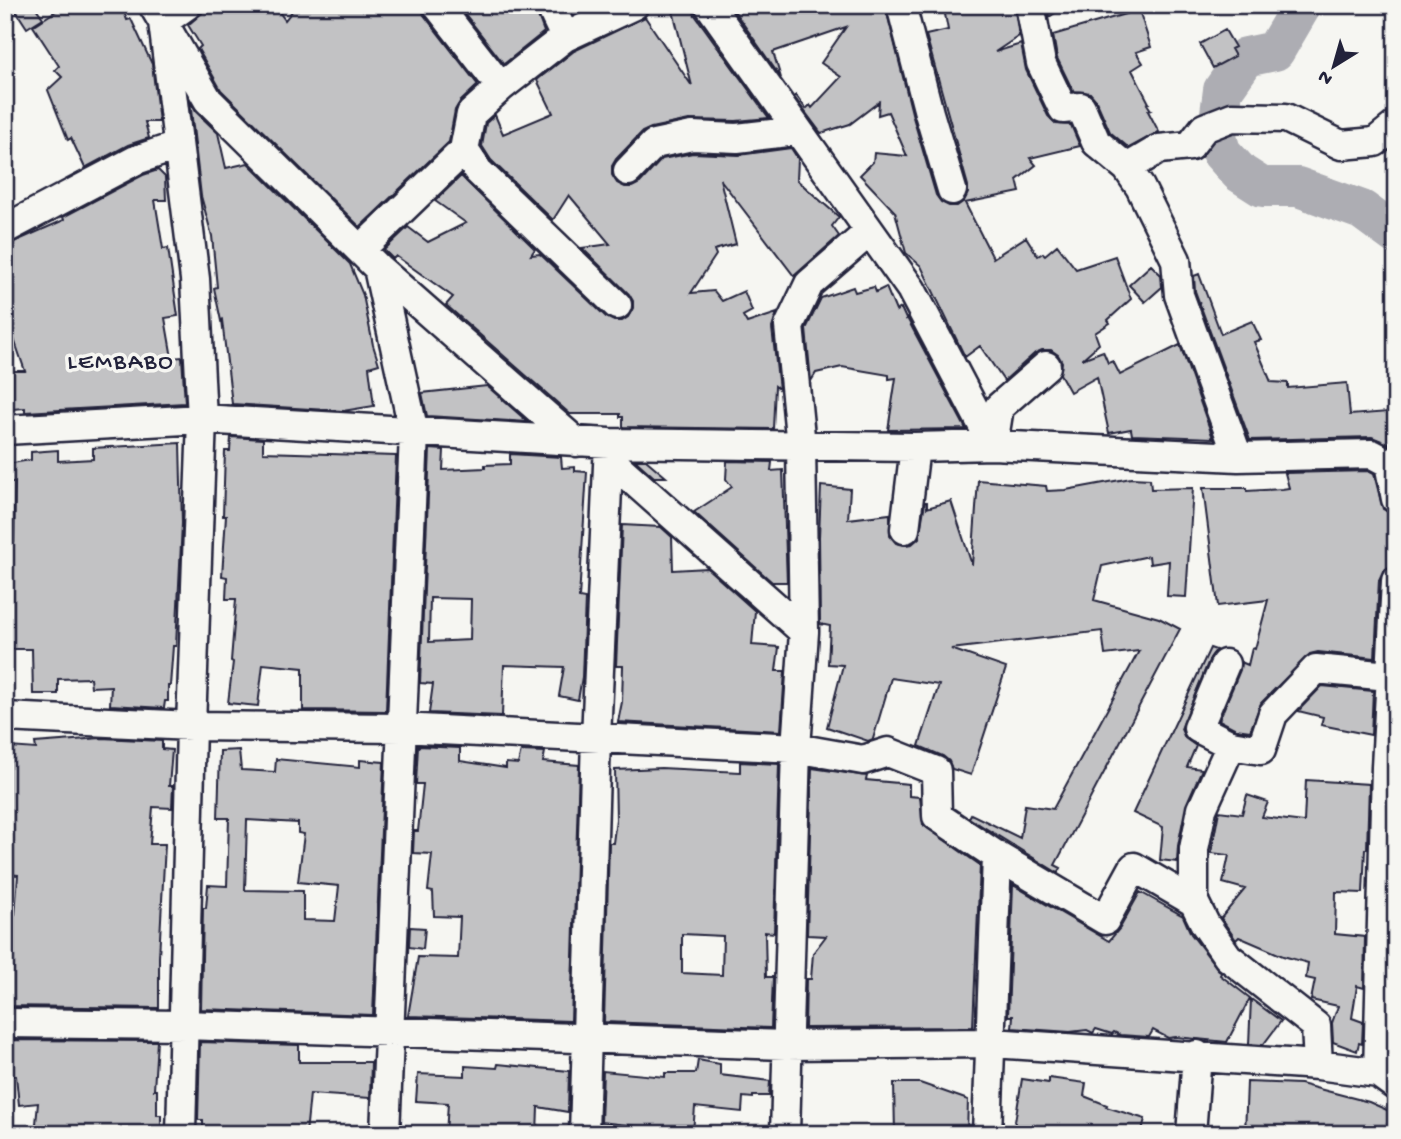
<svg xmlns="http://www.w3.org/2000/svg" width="1401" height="1139" viewBox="0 0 1401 1139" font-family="'Gochi Hand',sans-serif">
<rect width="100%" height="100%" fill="#f6f6f2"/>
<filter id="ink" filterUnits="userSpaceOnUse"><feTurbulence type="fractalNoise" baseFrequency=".0143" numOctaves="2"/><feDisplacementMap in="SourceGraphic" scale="14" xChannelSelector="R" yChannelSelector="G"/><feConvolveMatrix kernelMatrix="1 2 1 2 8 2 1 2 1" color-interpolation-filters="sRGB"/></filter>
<g filter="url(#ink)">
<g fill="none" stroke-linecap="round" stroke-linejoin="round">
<path stroke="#adadb3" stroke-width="40" d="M1302,5L1275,51L1246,57L1223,90L1217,137L1221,152L1240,173L1262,187H1298L1362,210L1396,235"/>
</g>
<path fill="#c2c2c4" stroke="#22223b" stroke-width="2" fill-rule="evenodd" d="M25,5H34L43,18L27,28L16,11Z
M65,5H115L118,11L123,9L127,20L131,19L152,64L159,122H145L149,138L128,145L85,168L71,138L68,140L48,90L62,77L55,70L59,66L33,26Z
M203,5H274L285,20L297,5H421L424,15L478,85L460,102L455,110L449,142L360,227L221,90L198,49L201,46L188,25L202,13Z
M458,5H534L544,32L504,64Z
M568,5H594L573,15Z
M730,5H885L913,117L936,195L941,202L949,206H957L964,201L968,193V186L926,35L948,30L944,9L962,5H964L965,10L993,5H1014L1019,36L995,52L1021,44L1026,70L1048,116L1056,124L1071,125L1080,146L1030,158L1036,165L1017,180L1020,192L965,203L993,258L1026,237L1038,256L1043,253L1045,255L1057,245L1076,269L1115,256L1131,299L1108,320L1110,323L1095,333L1099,344L1082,359L1103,351L1108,363L1113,361L1120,375L1180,345L1213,438L1132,435L1131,429L1109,433L1097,377L1070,392L1060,374L1062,362L1058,355L1051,350H1042L1035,353L1004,381L980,346L965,357L921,266L906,253L895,212L860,175L873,162L874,153L907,156L888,112L878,115L879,102L850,124L821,133L794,97L796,95L806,109L810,105L812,108L841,77L821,63L846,27L773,52L781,78Z
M1047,5H1067L1049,17Z
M692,6L695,15L769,118L736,121L689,120L651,128L642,132L616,159L612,166V175L617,183L625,187H632L640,183L662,159L693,153L739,155L791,148L798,159L797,180L839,217L832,226L839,236L794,276L720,179L736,244L714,250L716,255L691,293L714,291L722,301L744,291L752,311L743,316L747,323L777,313L772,328L779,389L775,386L773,429L623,427V417H620V414H570L446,305L453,297L396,256L393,259L384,250L408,227L428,242L466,223L435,201L461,176L535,249L531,255L540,254L606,317L614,321H622L628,317L633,308V301L629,294L582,248L610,244L569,195L553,220L491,160L482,146L486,123L495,115L503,134L553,113L537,80L574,51L645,17L692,86L673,11Z
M1139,10L1151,47L1136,52L1143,63L1132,70L1149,103L1147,104L1151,110L1148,111L1159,132L1129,148L1110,132L1096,100L1090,93L1073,91L1057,58L1053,35Z
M1225,30L1235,47L1231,49L1235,56L1213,68L1200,44Z
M190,101L196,112L218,133L226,168L248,163L350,264L363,295L373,345L379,364L369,367L374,406L343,411L232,404L222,320L221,321L214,288L217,287L212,236L201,196Z
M158,170L165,177L166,200H155L163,249L168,248L178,316L165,318L172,358L182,357L185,403L25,412V408L12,409V371H25L5,313V246L64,220L63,217L143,175Z
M1151,265L1161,275L1162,287L1145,302L1129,285Z
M1199,274L1221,334L1252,321L1261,340L1254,342L1271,382L1288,383V388L1347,383L1350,415L1388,412L1389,444L1372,437L1250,440L1195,291L1194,276Z
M853,287L855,292L874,287L876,292L886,287L896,311L901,308L906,319L907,318L966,429L888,430L896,378L889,379V375L842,367L816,373L811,381L806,329L821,298Z
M487,386L528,422L427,416L422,393Z
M231,437L263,439V452L396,456L386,711L303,710V668L263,664L258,706L228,703L233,662L231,661L236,599H226L227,577L222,576L226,516H223L225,451H230Z
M180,443L182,523L176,646H173L170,686H168V701H165L164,708L110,705L111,686L91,687L90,678L58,679V694H33L32,649H9L5,567L10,566L9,542H14L15,482L8,483L6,464L31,460V452L58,450V461L93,459V448Z
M430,449L444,450L443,470L485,468V465L510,464V454L561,457L562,468L575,467V471L587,472L579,598L585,599L582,677L578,700L559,696L564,667L504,665L502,716L429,713L433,684L420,683ZM430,598L471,599L470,640L429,642Z
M635,460H646L666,477H654Z
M727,461L772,462L771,471L783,470L787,582H772L694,512L732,487L726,479Z
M1368,471L1374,474L1383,509L1396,515V547H1394L1392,565L1383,571L1379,580L1375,658L1318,652L1310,654L1261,703L1250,731L1236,729L1219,720L1240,670L1241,662L1248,665L1252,648L1255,649L1268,600L1218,606L1203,488H1247V491L1282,489L1289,488L1285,473Z
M1131,478L1150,479L1151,489L1193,488L1186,597L1167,596L1169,561L1150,564L1149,556L1102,566L1094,600L1159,618L1180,629L1055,865L1061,868L1058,873L969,818L971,814L1020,838L1025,805L1053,809L1139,651L1105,655L1102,631L951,649L1006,668L971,775L952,769L949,761L943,756L919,746L939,685L891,678L873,739L868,741L827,727L843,665L828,664L830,626L820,624L819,537L821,486L850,489L848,519L890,514V536L896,543L904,545L912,544L919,538L925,502H927V508L951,501L972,565L978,480L1046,486L1047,491L1066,490Z
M622,525L661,527L672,537L673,570L707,568L755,611L752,645L779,647L776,671H785L781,731L618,722L622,702L623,666H616Z
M1210,648L1216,650L1210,658L1181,729L1185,738L1196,746L1187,767L1202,769L1186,805L1178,846L1177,862L1160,860L1163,827L1133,813Z
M1322,686L1373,691L1371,735L1321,725L1323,717L1298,711Z
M101,738L162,741V749L172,750L169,786H173L172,808L153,807L150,844H165L159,957V1008L5,1006V915H15L18,875L5,874V768L9,769L10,747L36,749L35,743Z
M418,746L460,748V761L506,768V763L518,764L521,751L545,752L543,762L579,765L571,1021L408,1016L418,957L458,958L460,917L434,916L433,892L428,891L432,854L413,853L414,831H418L423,784H416Z
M239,750L241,770L275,772L276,759L360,767V760L384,762L373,1015L201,1009L203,908H206L208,885L227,886L229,818H218L220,751ZM247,820L298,823V833L304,834L298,882L339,886L335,921L303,920V891L245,890Z
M740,762L779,764L774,933L765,932L766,977H773L771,1028L604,1022L609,843H613L616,819L615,770L661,768L740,772ZM682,934L723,936L722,975L682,973Z
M812,768L867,776L866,780L909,784V796L920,797L923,825L980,865L973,1027L805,1028L806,979H811L813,953L826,936L807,935Z
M1306,780L1369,784L1367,849H1365L1363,893L1336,892L1335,934L1365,937L1364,988L1357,986L1352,1018L1363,1022L1362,1044L1359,1043L1357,1051L1333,1042L1332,1023L1338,1006L1311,1000L1315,980L1306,978L1308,963L1283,956L1239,937L1236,940L1221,918L1245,889L1223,883L1229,855L1211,853L1219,811L1242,814L1247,795L1268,802L1262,817L1304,822Z
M1013,885L1109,941L1120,928L1140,892L1183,916L1191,934L1221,973L1220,975L1250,998L1227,1042L1176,1037L1168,1038L1153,1030L1149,1037L1120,1035L1114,1032L1112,1034L1096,1029L1093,1033L1087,1030L1070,1032L1012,1028L1013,1016H1008Z
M410,927L425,928L423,949L409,947Z
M1251,999L1281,1021L1263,1045L1249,1044Z
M5,1040L157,1041L154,1090H157V1115H161V1134H35L38,1103L19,1105L16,1076H5Z
M200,1042L299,1045V1062H371L370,1098L310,1094L306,1134H203V1120H198Z
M698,1060L720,1064V1075L770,1081L769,1096H753V1098L743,1097L742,1112L695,1107L693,1133L601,1122L603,1071L665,1077V1073H696Z
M498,1064L569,1071L568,1112L538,1107L537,1134H446L448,1103L416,1101L418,1074L465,1076V1066L497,1068Z
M1049,1078L1086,1083L1084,1096L1107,1105L1106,1107L1145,1119L1141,1134H1013L1022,1079L1049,1083Z
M1247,1082L1300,1084L1369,1102L1396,1114V1134H1245Z
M894,1083H920L968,1100L967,1134H895Z"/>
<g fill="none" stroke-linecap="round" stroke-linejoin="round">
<defs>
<path id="minor" d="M153,5L163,22L195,279L202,419L191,726L181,1134
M187,5L163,22L208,100L378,268L576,442
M437,5L501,87
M550,5L565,37
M709,5L911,289L993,445
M901,5L929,113L952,190
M1030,5L1041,63L1063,109L1081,107L1096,142L1127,168L1140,187L1176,260L1179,295L1238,457
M464,150L478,171L617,305
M1127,168L1159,149L1190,146L1204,128L1232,117L1286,118L1341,145L1375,142L1396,125
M628,171L654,144L692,136L737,138L797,131
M5,229L136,160L177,146
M360,250L464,150L471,114L501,87L565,37L634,5
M378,268L414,433L385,1134
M5,430L202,419L609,443L915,447L993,445L1238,457L1372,454L1389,463L1396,499
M993,445L999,407L1046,366
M609,459L804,632
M905,529L915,447
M1225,664L1198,728L1231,745L1202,809L1194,849V902L1205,924L1228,957L1316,1026L1318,1065
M5,717L191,726L401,728L796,748L863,760L888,752L936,771L937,816L997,856L1105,920L1134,867L1194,902
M1231,745L1261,750L1273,714L1316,669L1389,676
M5,1023L184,1025L786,1045L992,1043L1318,1065L1378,1073L1396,1086
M1378,1073L1386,767L1396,581
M584,1134L596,738L609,443
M785,1134L796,748L804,632L801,446L789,326L809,284L869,232
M987,1134L997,856
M1191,1134L1197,1055"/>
</defs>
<use href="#minor" stroke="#22223b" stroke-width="33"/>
<use href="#minor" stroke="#f6f6f2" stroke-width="28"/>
</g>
</g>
<g text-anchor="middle" stroke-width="7" stroke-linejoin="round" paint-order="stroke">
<g font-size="24" letter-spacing="2" fill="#22223b" stroke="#f6f6f2">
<text x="121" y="368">LEMBABO</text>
</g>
</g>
<rect width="1401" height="1139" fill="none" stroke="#f6f6f2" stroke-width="28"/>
<rect x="14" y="14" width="1373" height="1111" fill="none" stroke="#22223b" stroke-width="2.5" filter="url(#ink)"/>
<g transform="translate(1334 66) rotate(217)" stroke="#f6f6f2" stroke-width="5" paint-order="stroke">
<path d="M0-5L12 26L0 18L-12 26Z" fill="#22223b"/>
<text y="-10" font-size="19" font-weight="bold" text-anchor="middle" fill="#22223b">N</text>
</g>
</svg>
